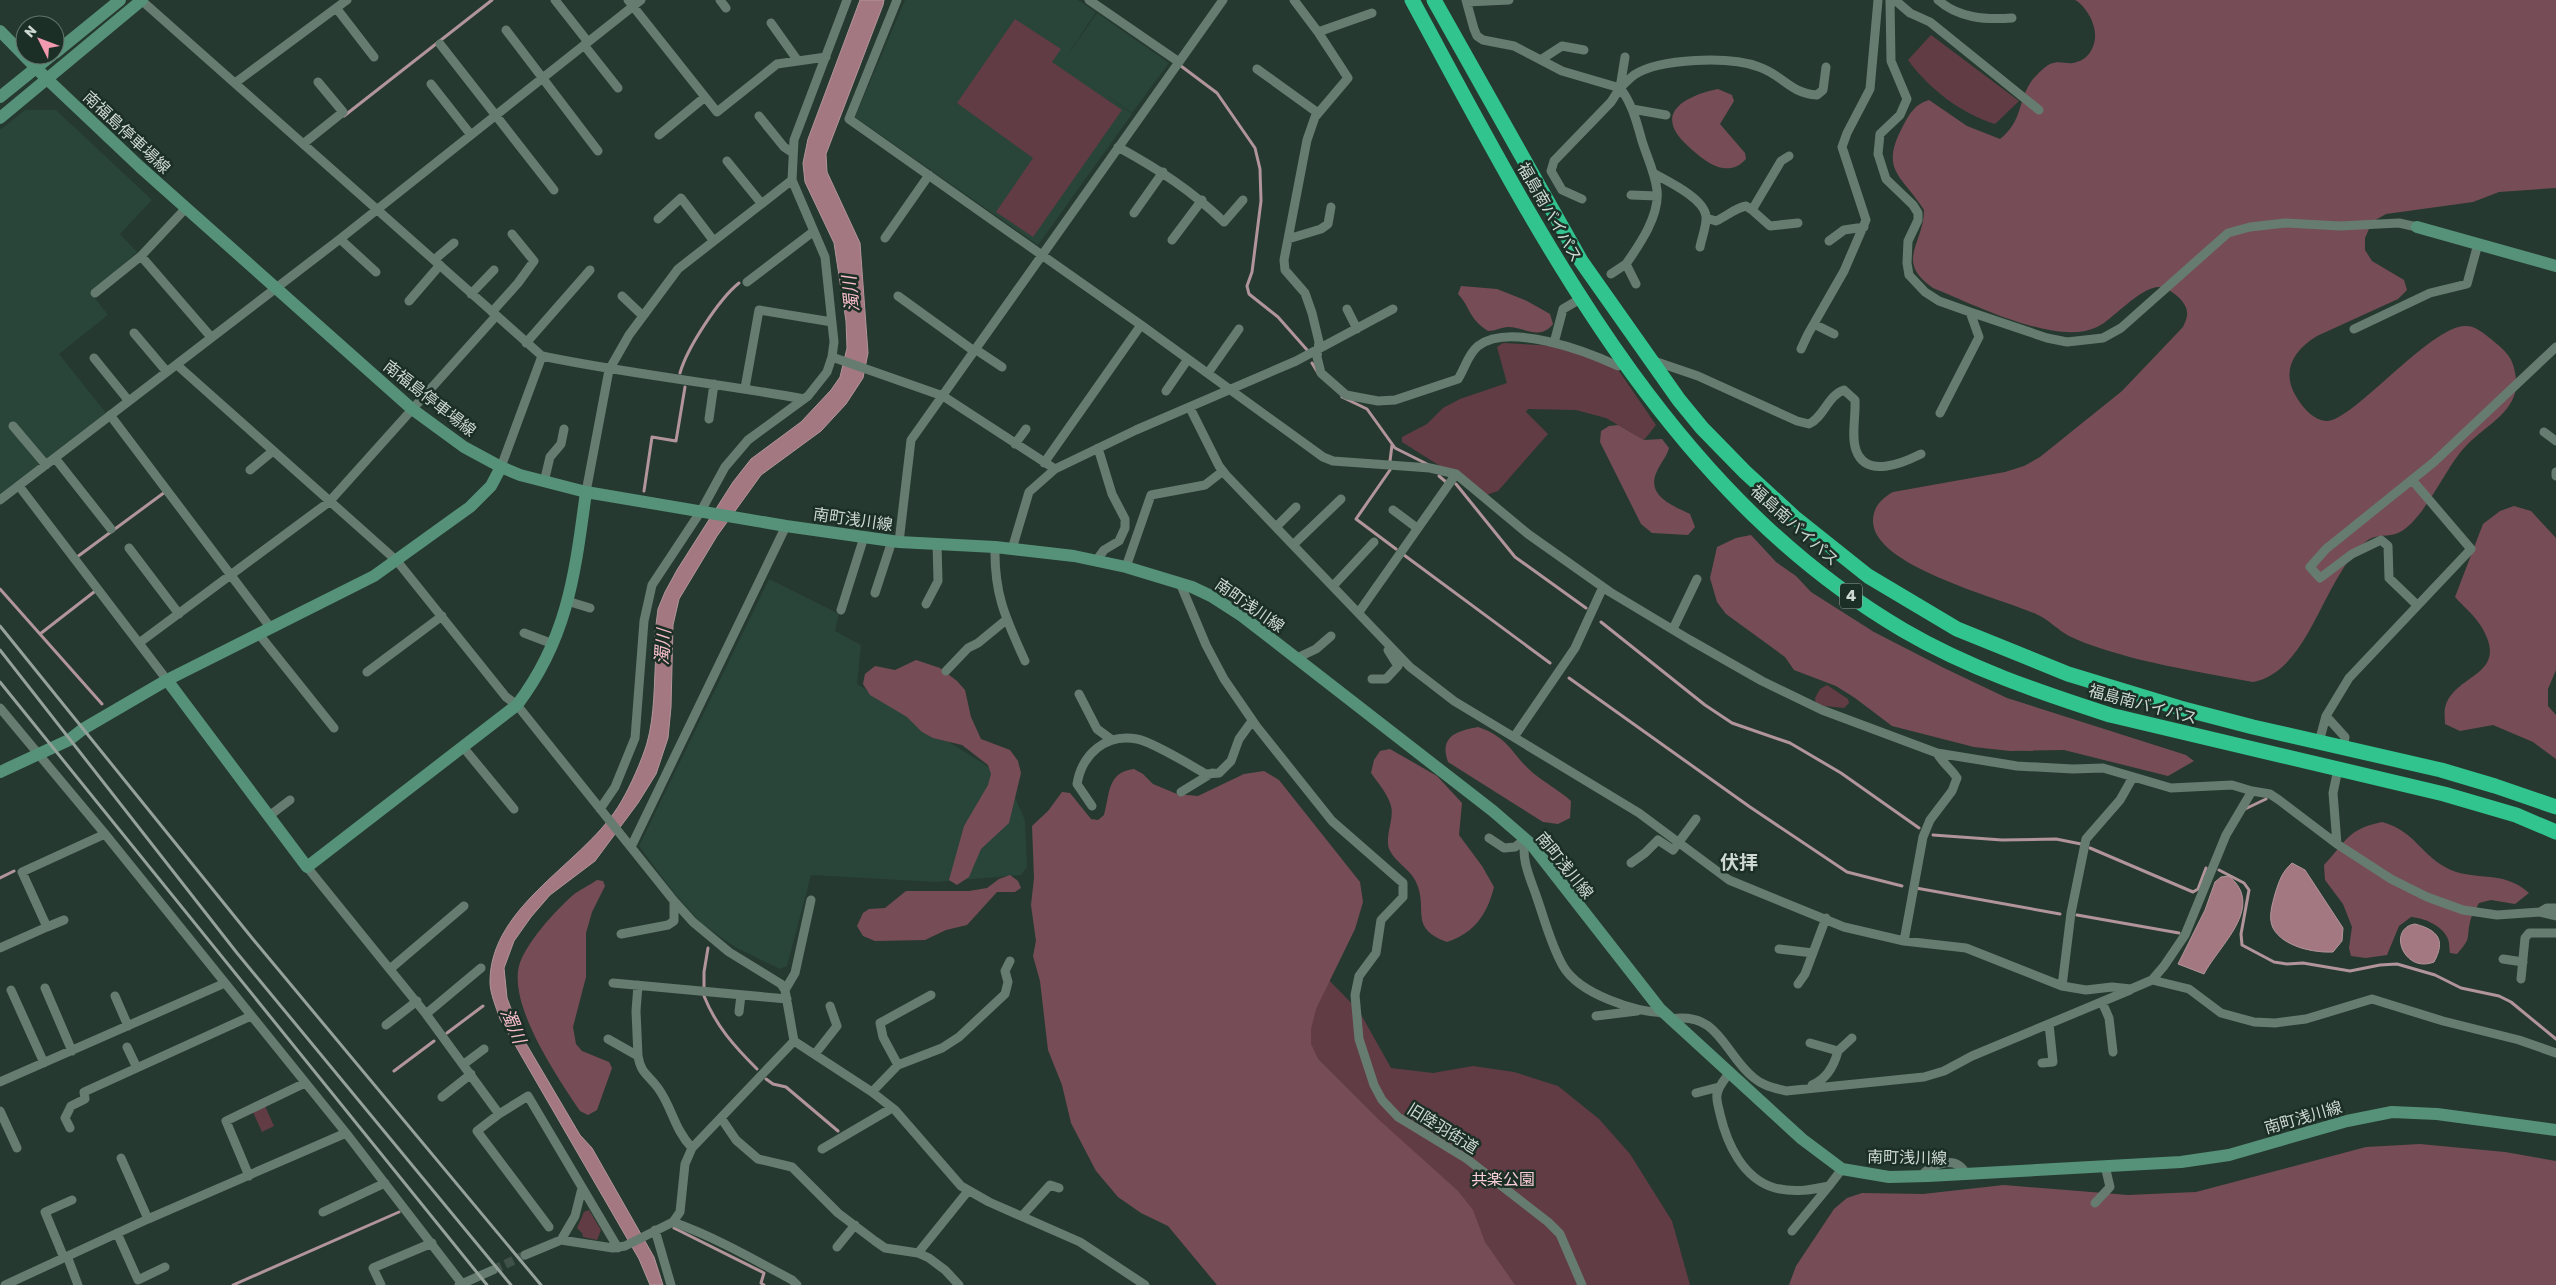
<svg xmlns="http://www.w3.org/2000/svg" width="2556" height="1285" viewBox="0 0 2556 1285" font-family="Rubik,'Noto Sans JP',sans-serif">
<rect width="100%" height="100%" fill="#263930"/>
<path fill="#294438" d="M905,0H1078L1096,12L1062,63L1097,13L1169,63L1132,113L1099,89L1132,114L1038,245L855,117Z
M25,110H56L152,200L120,234L137,252L91,293L108,315L59,354L106,413L0,494V130Z
M769,579L839,614L835,631L861,645L857,684L1006,778L1025,820L1027,867L1021,875L936,882L811,875L787,966L780,969L735,947L702,924L674,893L639,846Z"/>
<path fill="#623c45" d="M1015,19L1061,49L1052,62L1122,110L1033,237L996,212L1033,158L957,103Z
M1931,35L2019,101L1995,124C1962,114 1929,89 1908,60Z
M1503,343L1556,346L1610,365L1619,371L1656,425L1644,440L1606,418L1576,410L1528,409L1526,412L1548,434L1498,491L1486,495L1402,442V437L1427,424L1443,408L1460,399L1507,383L1497,347Z
M1827,685L1848,699L1849,703L1844,708L1816,705L1815,698L1820,689Z
M1285,935L1359,1011L1391,1068L1433,1073L1473,1066L1514,1072L1558,1086L1599,1119L1630,1154L1672,1221L1690,1285H1439L1231,960Z
M265,1106L274,1126L262,1132L253,1112Z
M589,1210L601,1230L597,1240L583,1237L582,1233L577,1228L584,1212Z"/>
<path fill="#764d56" d="M2075,0H2556V188L2499,192L2473,202L2386,214L2372,222L2365,238V250L2372,261L2404,280L2407,290L2398,299L2317,336C2291,352 2280,374 2299,401C2305,410 2314,420 2326,421C2352,423 2432,323 2467,326C2477,327 2483,333 2491,339C2498,345 2505,350 2510,358C2515,367 2518,382 2515,393C2508,417 2481,429 2465,447C2445,468 2424,521 2398,533C2389,537 2376,534 2368,540C2323,574 2311,671 2253,682C2214,675 2175,668 2137,659C2116,653 2089,646 2069,636C2058,630 2049,620 2038,615C2002,598 1873,567 1873,521C1873,507 1881,499 1893,492L2005,472L2024,466L2040,457L2122,391L2183,327C2185,322 2188,317 2187,312C2187,302 2171,289 2161,287C2141,285 2114,319 2097,327C2057,347 1973,304 1933,288C1894,261 1924,244 1924,210C1902,175 1879,171 1903,126C1910,113 1915,104 1929,100L1967,126L2000,139C2024,120 2017,100 2033,79C2038,74 2044,67 2050,64C2059,60 2065,64 2073,63C2092,60 2099,40 2093,24C2091,16 2082,3 2075,0Z
M1718,89L1732,95L1734,101L1720,124L1745,153L1746,159C1727,180 1704,161 1688,146C1652,114 1684,96 1718,89Z
M1461,286L1497,289L1527,301L1550,314L1553,324C1540,341 1525,327 1508,327C1502,327 1495,331 1488,331C1468,318 1471,308 1458,294Z
M1618,425L1644,440L1662,439L1669,448C1667,456 1662,461 1658,469C1644,495 1671,505 1690,514L1695,527L1688,535L1652,533L1641,524L1600,442L1601,431L1609,426Z
M2514,506L2531,511L2556,538V670L2548,689V706L2556,715V759L2533,742L2493,725L2460,731L2445,724C2445,719 2444,713 2445,708C2453,673 2512,677 2481,626C2474,615 2463,606 2455,597L2483,524L2500,511Z
M1751,535L1776,562L1796,576L1811,592L1874,632L1944,668L2007,698L2186,755L2194,761L2168,776L2064,750L2010,751L1974,747L1892,726L1855,698L1836,686L1794,670L1785,657L1726,614L1717,602L1710,578L1717,547L1736,538Z
M916,660L940,668L957,681L965,690L971,717L981,739L1010,750L1018,761L1021,773L1009,823L981,849L969,877L957,885L949,880L964,826L988,785L991,774L988,765L962,745L933,738L922,732L907,717L870,695L863,684L865,674L875,666L895,670Z
M1478,727C1510,738 1511,754 1533,773C1545,783 1559,790 1571,801L1570,818L1558,824L1543,822L1448,762C1439,737 1456,731 1478,727Z
M1390,749L1437,776L1462,803L1459,835L1482,866L1494,887C1487,915 1474,933 1447,942C1407,927 1430,909 1415,880C1409,868 1389,858 1388,844C1387,832 1394,817 1391,806C1388,794 1378,783 1371,773L1374,760L1380,751Z
M1134,769L1143,774L1153,784L1177,794L1198,796L1244,774L1264,771L1279,780L1360,882L1363,902L1355,929L1316,1009L1311,1029V1044L1318,1059L1378,1119L1458,1191L1473,1210L1485,1242L1515,1285H1217L1168,1226L1141,1213L1118,1197L1096,1171L1071,1123L1062,1085L1048,1050L1040,981L1033,956L1036,941L1031,905L1034,878L1032,826L1048,811L1062,792L1070,793L1091,819L1098,820L1104,815C1110,794 1107,772 1134,769Z
M2382,822C2413,830 2420,853 2445,867C2473,883 2501,868 2529,893L2515,904L2491,900L2479,903C2476,909 2471,916 2470,922C2466,940 2472,937 2457,954L2450,953C2449,948 2450,942 2447,937C2441,925 2424,918 2411,917L2399,926L2387,955L2366,958L2351,956L2349,948L2352,927L2343,904L2325,880L2324,865C2346,842 2347,829 2382,822Z
M1010,875L1018,881L1021,888L1015,892H997L967,925L946,930L925,940L875,941L863,936L857,926L863,913L869,909L885,908L906,891H969L987,888L999,879Z
M597,880L603,881L605,886L592,912L586,933V977L573,1027L576,1044L582,1051L609,1062L612,1068L597,1110L588,1115L580,1111C558,1078 509,1007 519,966C525,944 555,911 572,896C580,889 589,886 597,880Z
M2420,1144L2505,1152L2556,1161V1285H1789L1796,1266L1834,1209L1847,1198L1862,1193L1923,1194L2004,1185L2128,1195L2196,1192L2366,1147Z"/>
<path fill="#a47881" stroke="#b1959a" d="M860,0H884L883,5L826,154L827,172L860,243L868,353L863,378L846,404L821,431L761,475L717,536L679,599L673,625L671,707L668,738L656,774L638,803L595,861L550,895L531,917L514,941L504,968L507,998L521,1035L580,1135L592,1148L654,1257L663,1285H650L639,1259L500,1019C496,1007 490,993 490,982C490,904 586,863 621,802C630,787 642,760 647,743C655,715 654,682 656,652L653,649L658,609L665,592L677,570L733,482L751,459L801,422L831,390L840,377L847,348L846,321L834,243L805,182L803,163L808,139Z
M2292,863L2305,870L2343,928L2342,941L2333,952C2315,953 2283,947 2273,928C2268,918 2272,905 2275,894C2279,881 2282,872 2292,863Z
M2229,876C2266,907 2219,945 2204,974L2178,964L2205,910L2215,882L2221,877Z
M2415,924C2438,930 2446,940 2434,962C2403,974 2387,928 2415,924Z"/>
<g fill="none" stroke-linecap="round" stroke-linejoin="round">
<path stroke="#b1959a" stroke-width="3" d="M1181,66L1217,93L1255,148L1260,169L1261,201L1252,272L1247,286L1249,294L1278,317L1308,351
M344,116L492,0
M1312,363L1318,373
M680,373C687,348 719,299 739,283
M1342,397L1367,409L1395,448L1429,465
M1390,461L1392,445
M1390,470L1356,519L1396,549
M1439,476L1446,482
M1456,484L1515,557L1586,608
M644,491L652,437L676,441L685,387
M1404,555L1550,663
M77,557L165,492
M0,589L102,704
M1601,622L1705,705L1732,723L1790,743L1841,773L1919,828
M40,634L94,592
M1569,678L1750,807L1847,872L1902,886
M2245,809L2266,799
M1933,835L2002,840L2056,839L2081,844
M2090,848L2193,892L2198,889L2206,868
M2219,870L2244,883L2249,890L2241,934L2242,945L2274,962L2287,964L2303,963L2350,971L2380,965L2397,964L2435,975L2461,988L2499,996L2511,1002L2556,1039
M0,878L14,871
M1916,888L2060,914
M2077,915L2179,933
M704,987V972L708,948
M704,996C716,1026 734,1046 757,1069
M447,1033L483,1006
M394,1071L434,1041
M766,1079L773,1084L786,1087L838,1131
M674,1228L764,1273L761,1283L764,1285
M233,1285L399,1212"/>
<path stroke="#3f5148" stroke-width="9" stroke-dasharray="9 4.5" stroke-linecap="butt" d="M493,1270L525,1255"/>
<path stroke="#667c71" stroke-width="9" d="M141,0L542,356C628,374 716,383 804,399
M555,0L588,42
M628,0L717,112L777,64L826,57
M720,0L726,8
M897,0L849,119L1141,325L1323,457L1333,461L1430,468L1456,474L1528,534L1610,592L1690,640L1762,681L1822,710L1937,753L2017,766L2073,769L2103,768L2171,788L2232,785L2252,791
M1089,0L1179,62
M1294,0L1318,32L1348,78L1315,117L1307,140L1284,260L1285,270L1305,293L1312,313L1319,342L1317,357L1321,373L1346,395L1378,401L1395,400L1458,379C1465,368 1468,354 1478,346C1509,322 1586,351 1618,366
M1466,0L1474,29L1477,36L1483,40L1514,46L1562,71L1620,88C1632,103 1637,123 1642,141C1647,157 1655,173 1657,190C1660,215 1640,244 1626,264L1636,284
M1890,0L1891,61L1907,99L1900,115L1880,134L1878,154L1886,179L1913,205L1918,213V220L1908,241L1907,263L1909,275L1925,292L1939,301L1970,312L2047,338L2067,342L2103,338L2121,328L2228,233L2250,227L2285,223L2340,226L2399,223L2417,227
M1895,0L1910,13L1930,22L2039,110
M1938,0C1958,18 1985,20 2012,18
M1467,2L1509,0
M337,9L374,57
M771,23L798,61
M506,30L598,151
M1318,32L1372,13
M440,44L554,190
M584,45L618,88
M1542,59L1562,46L1584,50
M1257,69L1318,113
M235,83L347,0
M431,84L471,135
M1620,88C1624,84 1629,79 1634,75C1660,58 1730,56 1759,67C1783,75 1789,93 1817,95L1823,90L1826,67
M1632,109L1666,115
M759,116L784,147L793,153
M659,135L705,97
M303,144L343,112L318,82
M1118,147C1158,169 1191,190 1224,222L1243,200
M727,161L761,203
M1653,173C1667,181 1704,198 1706,216C1707,225 1702,237 1700,247
M1631,195L1657,196
M1582,199L1562,190L1551,171L1554,161L1611,102L1620,88L1625,57
M1752,210L1770,226L1798,223
M1134,213L1163,172
M1706,218L1716,221C1727,216 1735,208 1746,206L1752,210L1781,161L1789,156
M658,219L681,198L713,240
M885,238L929,175
M340,239L376,272
M1288,239L1321,229L1328,224L1331,207
M1172,240L1202,200
M1829,241L1844,230L1864,227
M141,256L211,337
M434,260L454,243
M1611,274L1626,264
M747,282L814,231
M95,293L141,256L186,208
M471,294L494,270
M622,296L643,316
M898,296L974,351
M409,301L440,265
M1347,309L1357,329
M492,312L518,283L534,261L512,234
M1814,324L1834,334
M2354,329L2430,293L2467,284L2478,244
M134,333L167,372
M526,343L590,270
M1554,343L1563,309L1575,302
M975,349L1002,367
M1801,349L1808,334L1844,271L1866,220L1842,147L1847,133L1870,89L1878,0
M832,357L943,396L1055,469
M94,358L128,400
M1654,361L1698,376L1797,421L1809,424C1824,417 1828,395 1844,390L1855,400C1856,416 1851,436 1856,450C1866,479 1903,463 1921,454
M177,365L397,561L506,697L517,705L674,901L693,922L729,952L781,984L785,990L794,1041L872,1092L895,1110L961,1186L989,1202L1080,1242L1145,1285
M1208,373L1239,329
M745,388L759,310L832,322
M1166,391L1188,359
M1190,408L1219,466L1226,475L1410,667L1454,701L1639,813L1729,880L1844,927L1904,941L1966,948L2062,986L2086,990L2112,987L2131,989L2152,980L2164,966L2185,935L2226,835L2252,791L2270,794L2279,800L2337,844L2391,879L2427,897L2463,910L2497,915L2540,912L2556,916
M1940,413L1979,337L1970,312
M110,415L270,627
M709,419L714,384
M13,426L46,465
M2544,432L2556,441
M1015,444L1026,429
M55,458L111,529
M1044,463L1141,325
M501,467L542,356
M250,470L273,451
M2556,472V476
M544,482L550,457L561,444L564,429
M19,486L167,680
M586,492L609,370L629,335L678,269L792,180L794,140L847,0
M0,500L340,239L641,0
M1393,510L1417,528
M1277,526L1296,507
M899,542L911,440L1223,0
M1294,544L1341,499
M995,547C994,595 1006,619 1025,661
M129,548L179,614
M1012,549L1029,492L1055,469L1136,430L1296,361L1393,309
M1096,561L1104,550L1119,541L1125,528V519L1112,494L1098,448
M1126,567L1151,495L1205,485L1223,471
M1180,583L1206,645L1224,679L1257,727L1332,821L1403,883V897L1381,920L1376,953L1359,976L1355,995L1359,1039L1374,1085L1382,1100L1398,1117L1467,1159L1548,1222L1560,1234L1582,1285
M1333,586L1374,542
M875,593L892,541
M567,601L590,608
M926,604L938,581L937,543
M2417,605L2389,578L2388,546L2381,540L2352,554L2320,578L2310,567L2326,549L2434,462L2556,347
M841,610L864,537
M1359,612L1456,474
M1673,629L1697,579
M258,633L334,728
M524,633L553,644
M139,643L329,502L496,316
M1297,658L1316,649L1331,636
M946,671L968,648L978,643L1006,620
M367,672L442,616
M1372,679H1386L1398,666L1388,650
M1079,694L1097,729L1112,740
M0,708L105,834L346,1133L463,1285
M2326,716L2345,737L2343,748
M1514,737L1575,648L1603,587
M2319,742L2326,716L2349,678L2471,549L2413,481
M463,747L514,809
M1181,792L1212,773
M1092,806L1077,784C1082,754 1106,733 1137,739C1153,742 1190,765 1206,774L1219,773L1231,761L1239,739L1252,721
M600,809L615,787L635,738L644,621L652,585L701,511L725,467L748,440L808,396L827,372L832,357L834,342L825,257L792,180
M269,816L290,800
M1489,838L1504,848L1515,847L1525,839C1521,861 1530,877 1537,898C1545,921 1551,945 1563,966C1579,994 1635,1012 1665,1013
M2337,844L2333,793L2338,769
M631,847L786,526
M1631,863L1645,853L1658,840L1673,850L1696,819
M307,867L426,1014L499,1114L528,1096L618,1248
M2540,912L2547,908H2556
M47,927L64,920
M621,934L668,925L674,921V901
M1904,941L1923,837L1930,820L1952,791L1957,778C1951,768 1943,764 1937,753
M0,948L47,927L22,872L105,834
M1779,949L1813,953
M2503,959L2523,962
M390,969L464,906
M2521,979L2525,938L2529,933H2556
M2152,980L2189,989L2221,1013L2254,1022L2275,1023L2306,1019L2372,999L2443,1021L2519,1040L2556,1053
M613,983L787,999
M1798,984L1805,974L1826,918
M638,985L636,1011L638,1056
M2062,986L2071,913L2086,839L2120,800L2133,777
M45,988L72,1051
M11,990L44,1063
M785,990L795,973L811,900
M115,996L128,1026
M2102,1002L2109,1018L2113,1052
M739,1012L741,995
M426,1014L481,968
M1596,1016L1637,1011
M1671,1019C1719,1010 1725,1056 1754,1078C1763,1086 1775,1088 1786,1091L1924,1077L1944,1071L1972,1056L2130,990
M386,1025L417,1001
M608,1039L638,1056C641,1074 648,1074 658,1088C672,1107 674,1129 692,1148
M1810,1043L1838,1051C1834,1066 1827,1079 1812,1085
M127,1047L137,1068
M1838,1051L1852,1038
M815,1054L837,1026L830,1006
M2042,1063L2053,1062L2049,1024
M464,1064L484,1049
M898,1065L883,1037L880,1023L931,995
M1730,1072C1725,1079 1718,1086 1717,1095C1716,1101 1719,1108 1720,1114C1727,1144 1743,1179 1775,1188C1794,1193 1811,1190 1829,1186L1842,1169
M0,1082L225,983
M872,1092L898,1065L942,1048L959,1037L1005,994L1008,982L1005,971L1010,961
M1696,1093L1719,1087
M442,1097L471,1074
M0,1111L17,1148
M499,1114L477,1131L549,1227
M721,1118L736,1140L758,1159L792,1167L838,1213L875,1241L885,1248L918,1253L929,1258L945,1270L959,1285
M70,1128L65,1118L71,1106L85,1099L84,1092L251,1016
M822,1149L892,1108
M121,1158L148,1219
M249,1176L226,1121L305,1083
M1921,1176C1932,1164 1956,1154 1966,1174
M2095,1203L2110,1187L2105,1166
M323,1212L385,1183
M1022,1216L1050,1185L1059,1188
M673,1222C715,1237 753,1259 792,1280L797,1285
M655,1230L671,1285
M1792,1231L1829,1186
M117,1233L138,1280L165,1267
M561,1240L575,1216L582,1188
M837,1247L855,1225
M918,1253L968,1191
M525,1255L561,1240L613,1248L625,1246L673,1222L680,1212L685,1164L692,1148L794,1041
M67,1256L78,1285
M64,1258L45,1212L72,1200
M5,1285L148,1219L346,1133
M381,1285L373,1268L432,1243
M459,1285L493,1270"/>
<path stroke="#56927a" stroke-width="12" d="M0,31L47,79L140,167L412,409L464,447L501,467L520,475L586,492L786,526L899,542L995,547L1074,556L1126,567L1192,587L1211,596L1242,616L1300,661L1493,811L1531,844L1660,1009L1802,1139L1842,1169L1889,1177L1928,1176L2181,1162L2229,1155L2347,1121L2392,1112L2437,1114L2556,1130
M55,53L120,0
M0,97L52,55
M0,118L142,0
M2417,227L2556,266
M167,680L307,867L517,705C568,638 575,573 586,492
M0,772L69,740L83,729L167,680L374,576L470,507L491,486L501,467"/>
<path stroke="#31c48e" stroke-width="15" d="M1412,0C1539,234 1665,490 1903,630C1968,668 2039,692 2110,715L2444,794L2516,815L2556,832
M1434,0L1581,261L1679,400L1702,428L1745,472L1794,517L1868,576L1957,629L2068,674L2180,708L2253,727L2441,770L2495,786L2556,807"/>
<path stroke="#95a29b" stroke-width="3" d="M0,626L252,938L541,1285
M0,650L237,953L511,1285
M0,682L487,1285"/>
</g>
<g text-anchor="middle" stroke-width="5" stroke-linejoin="round" paint-order="stroke">
<rect fill="#1c2f26" stroke="#99a69f" stroke-width="1" x="1840" y="583.5" width="22" height="25" rx="4"/>
<g font-size="15" font-weight="bold" fill="#ced9d3">
<text x="1851" y="601">4</text>
</g>
<g font-size="16" fill="#ced9d3" stroke="#1c2f26">
<text transform="translate(127 132) rotate(43)" y="6">南福島停車場線</text>
<text transform="translate(1550 212) rotate(60)" y="6">福島南バイパス</text>
<text transform="translate(430 398) rotate(38)" y="6">南福島停車場線</text>
<text transform="translate(853 519) rotate(8)" y="6">南町浅川線</text>
<text transform="translate(1795 525) rotate(42)" y="6">福島南バイパス</text>
<text transform="translate(1250 605) rotate(35)" y="6">南町浅川線</text>
<text transform="translate(2143 704) rotate(15)" y="6">福島南バイパス</text>
<text transform="translate(1565 865) rotate(51)" y="6">南町浅川線</text>
<text transform="translate(2303 1117) rotate(-16)" y="6">南町浅川線</text>
<text transform="translate(1443 1128) rotate(32)" y="6">旧陸羽街道</text>
<text transform="translate(1907 1157) rotate(1)" y="6">南町浅川線</text>
</g>
<g font-size="16" fill="#facdd7" stroke="#1c2f26">
<text x="1503" y="1185">共楽公園</text>
</g>
<g font-size="18" font-style="italic" fill="#f6bcc8" stroke="#1c2f26">
<text transform="translate(851 294) rotate(-96)" y="6">濁川</text>
<text transform="translate(663 647) rotate(-86)" y="6">濁川</text>
<text transform="translate(513 1026) rotate(67)" y="6">濁川</text>
</g>
<g font-size="19" font-weight="bold" fill="#ced9d3" stroke="#1c2f26">
<text x="1739" y="869">伏拝</text>
</g>
</g>
<g transform="translate(40 40) rotate(312)"><circle r="24" fill="#1c2f26" stroke="#63736b"/>
<path d="M0-4L9 19L0 12L-9 19Z" fill="#f29aaf"/>
<text y="-8" font-size="14" font-weight="bold" text-anchor="middle" fill="#ced9d3">N</text>
</g>
</svg>
